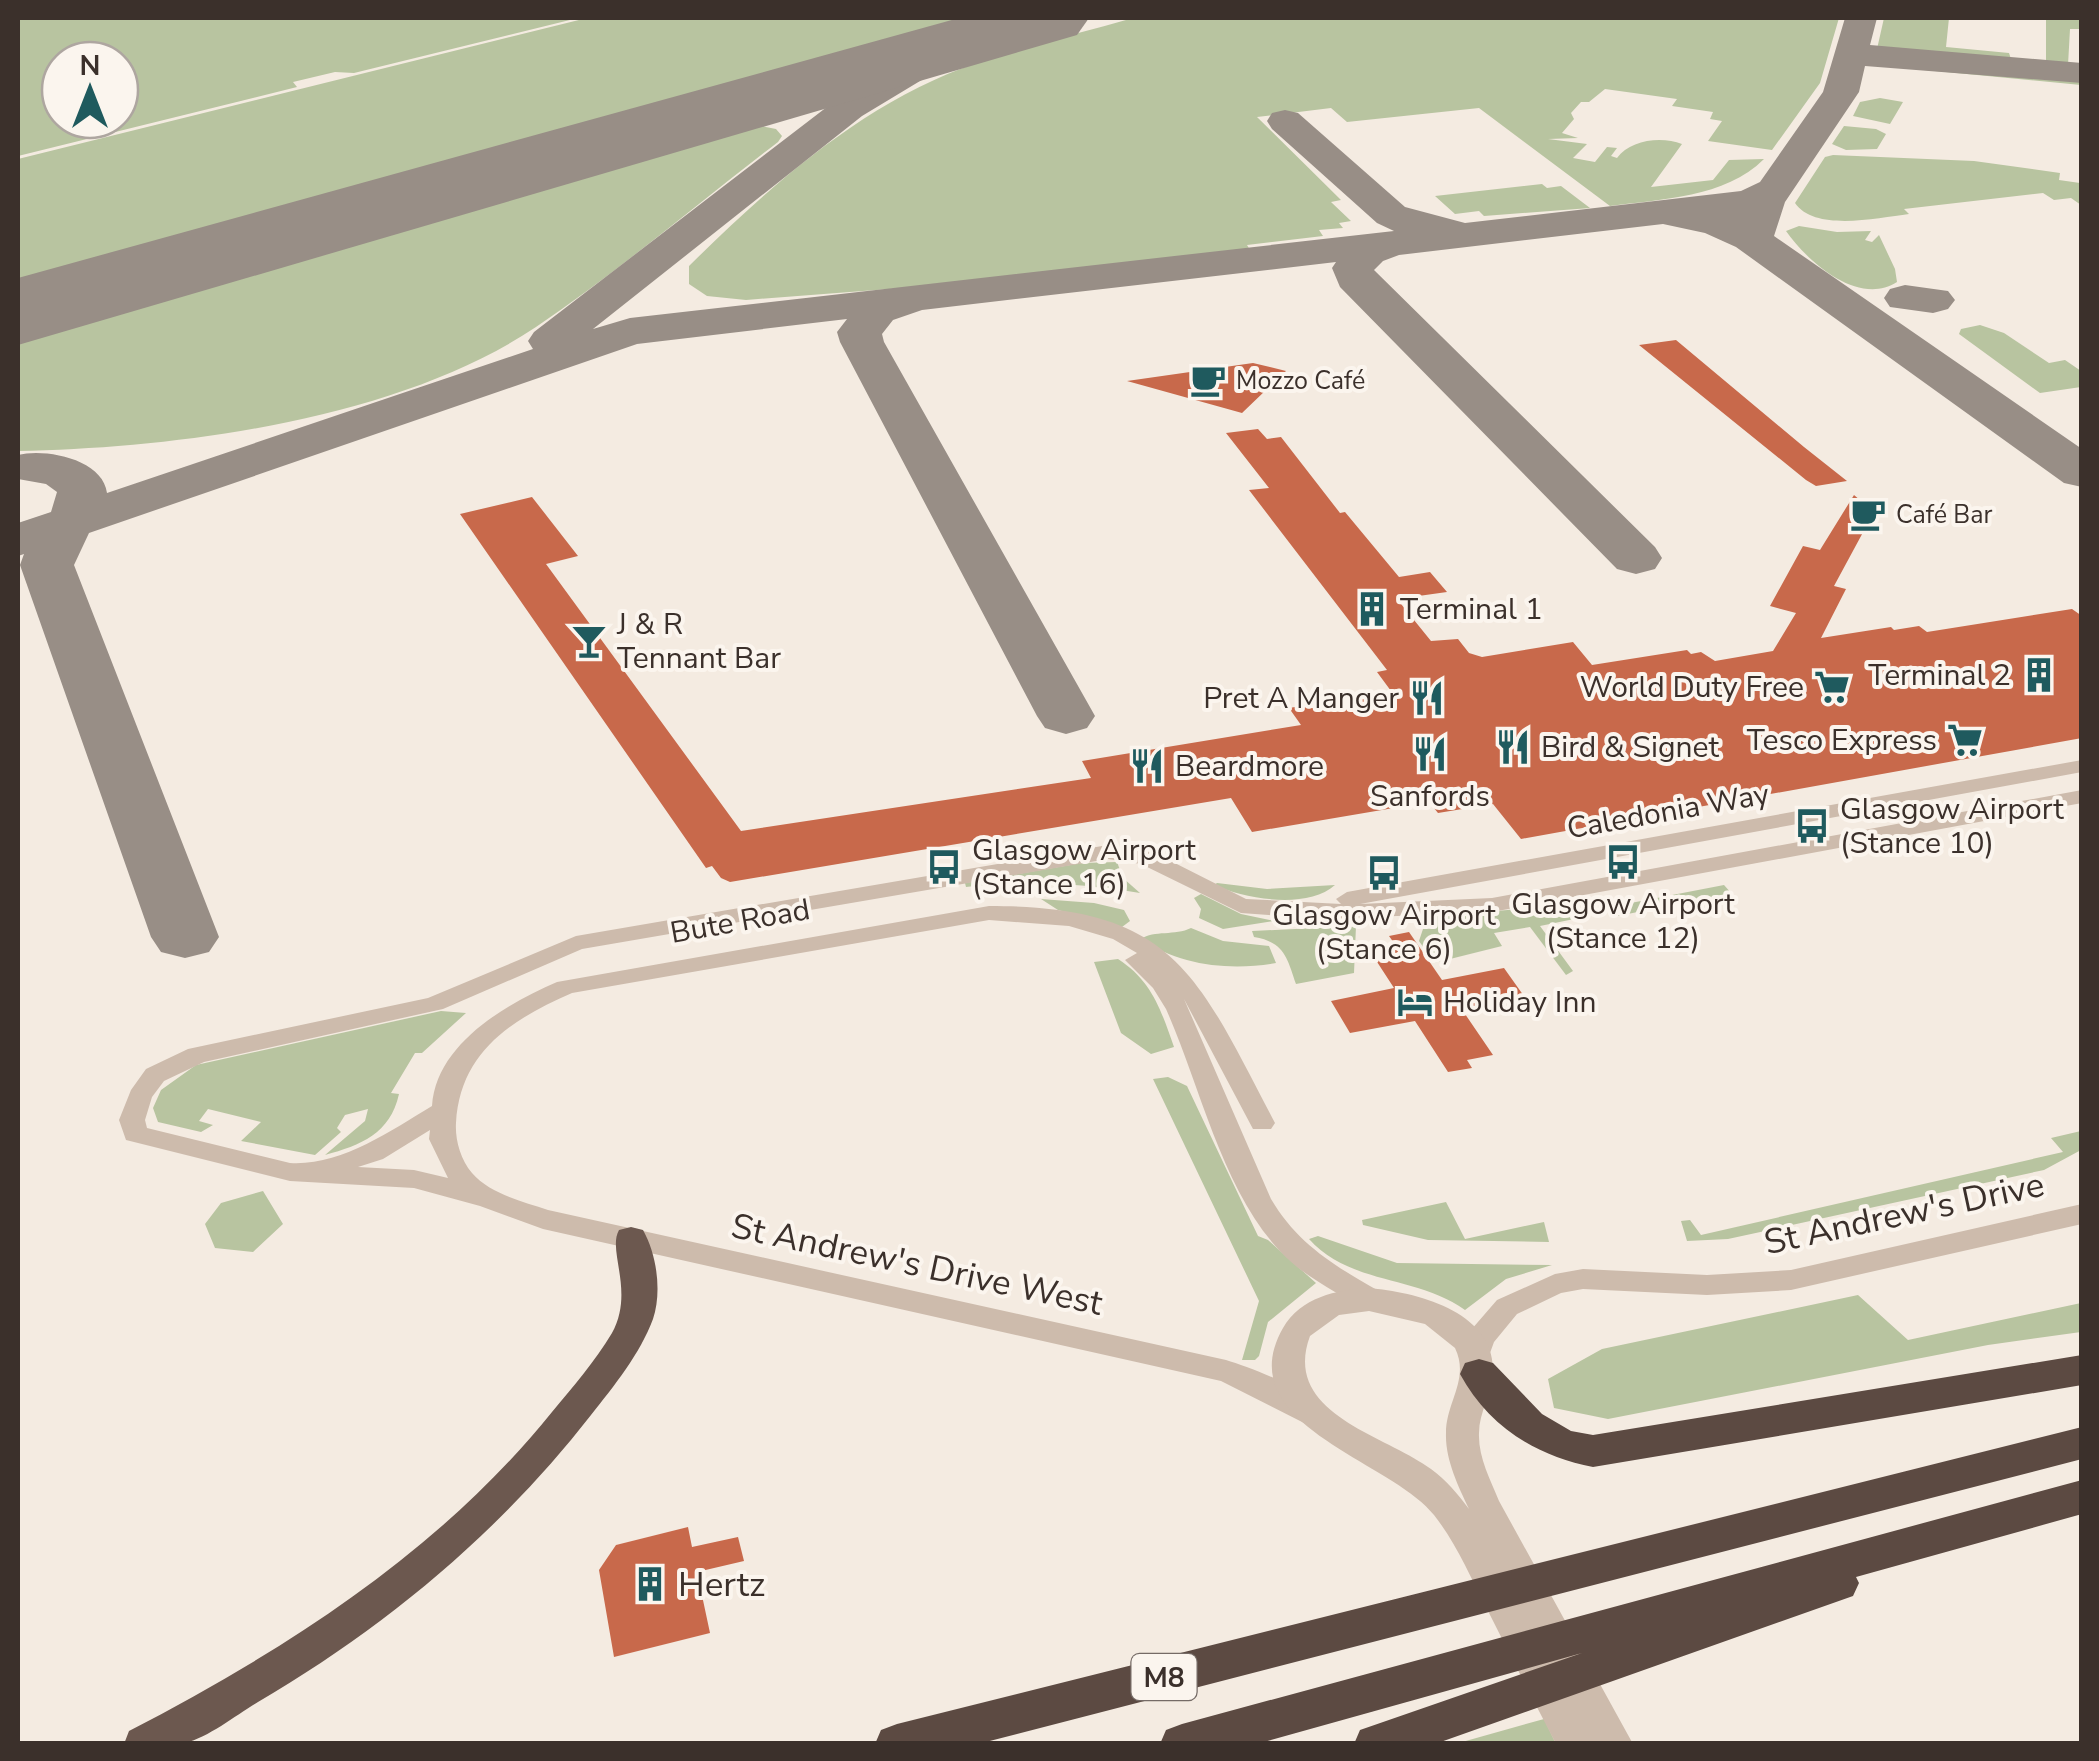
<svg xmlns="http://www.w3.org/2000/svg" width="2099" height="1761" viewBox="0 0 2099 1761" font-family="'Nunito Sans',sans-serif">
<rect width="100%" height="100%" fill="#f4ebe1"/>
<path fill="#b8c4a0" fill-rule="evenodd" d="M18,18H578L354,73L335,72L293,82L297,87L18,156ZM60,60H120V120H60Z
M587,18H971L18,283V159Z
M1133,18H1839L1820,83L1772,150L1708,141L1722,121L1710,119L1713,112L1672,106L1677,99L1605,89L1589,102H1581L1571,113L1574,119L1562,133L1578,138L1548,139L1587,144L1573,158L1595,162L1607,147L1617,148L1611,156L1617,158C1630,140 1661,136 1682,144L1651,187L1713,180L1729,160L1764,159C1725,198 1661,199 1610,206L1479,108L1347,122L1331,108L1257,117L1341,200L1331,202L1351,221L1339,223L1343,228L1319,230L1323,236L1247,245L1250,250L902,288L746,300L707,296L689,284V266C771,185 866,100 977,63C1028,45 1081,33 1133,18Z
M1884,18H1949L1946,47L2009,53L2011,59L1877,49Z
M2046,18L2081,20V29H2070L2068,65L2046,62Z
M1893,59L2081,75V85L1873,65L1875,60Z
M1880,98L1903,102L1890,124L1853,116L1860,102Z
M761,126L776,129L782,136L778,142C698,203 619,271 536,327C399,419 180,448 18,451V344Z
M1844,126L1876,129L1886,134L1877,149L1846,150L1832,144Z
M1833,155L1974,161L2060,173L2059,180L2080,183L2081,178V205L2071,198L2054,200L2043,193L1904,209L1909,214C1877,218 1815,232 1795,203L1825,157Z
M1542,184L1547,188L1561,186L1590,208L1484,216L1479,211L1455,214L1435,196Z
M1799,226L1837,232L1871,231L1865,240L1872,242L1879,235L1895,269L1897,282C1858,307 1807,261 1786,231Z
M1980,325L2004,333L2049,363L2065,360L2081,371V387L2040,393L1959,334L1961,329Z
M1117,862L1123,878L1140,893C1080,883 1026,880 966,887L965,883L1082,863Z
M1217,883L1267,889L1335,885C1307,910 1245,899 1214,885Z
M1724,885L1732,894L1617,916L1610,907Z
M1201,894L1241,914L1274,921L1223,929L1199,918L1201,909L1194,898Z
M1041,899L1094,903L1124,910L1130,921L1122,927L1058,910Z
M1565,900L1579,918L1540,926L1573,971L1566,975L1530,927L1494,933L1502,946L1434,963L1419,941L1427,917L1519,909Z
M1356,926L1354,973L1296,984C1287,957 1284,942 1254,937L1252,931Z
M1191,928L1223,941L1269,946L1276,963C1231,971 1180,966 1141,939C1154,930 1175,936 1191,928Z
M1118,959C1152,981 1161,1010 1174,1047L1151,1054L1121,1033L1094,962Z
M441,1011L466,1013L422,1053H415L391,1093L399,1094C390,1134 361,1145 325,1155L365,1121L368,1109L345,1115L337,1128L341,1132L315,1155L241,1141L261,1122L208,1109L199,1121L213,1125L201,1132L158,1122L153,1108L161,1090L196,1065Z
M1168,1077L1187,1086L1258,1236L1268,1240L1316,1283L1268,1322L1259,1356L1255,1360H1242L1259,1301L1153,1079Z
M2081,1131V1150L2044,1170L1728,1239L1687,1241L1681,1221L1690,1220L1701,1235L2063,1152L2051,1138Z
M263,1191L283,1224L253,1252L215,1248L205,1224L221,1203Z
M1446,1202L1465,1239L1544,1222L1549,1242L1428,1240L1363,1225L1362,1220Z
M1318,1236L1397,1263L1552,1265L1506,1279L1465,1310C1416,1275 1350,1285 1309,1239Z
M1858,1295L1908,1340L2081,1303V1332L1988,1345L1608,1419L1554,1408L1548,1379L1602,1349Z
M1544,1719L1556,1744H1455Z"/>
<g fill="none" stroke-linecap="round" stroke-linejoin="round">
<path fill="#988e86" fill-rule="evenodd" d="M1017,18L1056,20L1051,27L925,78L862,116L593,329L630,318L1394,231L1377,223L1272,129L1267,121L1272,113L1285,110L1298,113L1405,207L1465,223L1741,191L1760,182L1823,92L1845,18H1877L1870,45L2082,63V83L1865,66L1859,92L1785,202L1774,236L2082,449V487L2064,483L1736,247L1705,233L1663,224L1399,255L1383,261L1374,270L1655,547L1662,558L1655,569L1636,574L1617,569L1340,287L1332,268L1336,262L922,310L893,320L882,334L884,342L1095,716L1087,728L1066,734L1045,728L1037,716L840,342L837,332L847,319L637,344L89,533L74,565L219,937L209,952L185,958L161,952L151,937L20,565L24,554L18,556V523L51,512L57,492L46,484L18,479V455C45,448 103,459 107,493L533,349L528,341L534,332L836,100L901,64Z
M1905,285L1948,291L1955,300L1948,309L1933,313L1890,307L1884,298L1890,289Z"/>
<path fill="#988e86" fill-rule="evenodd" d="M959,18H1089L1077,35L18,345V278Z"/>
</g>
<path fill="#c8694b" d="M1676,340L1804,447L1847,481L1816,486L1806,480L1639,345Z
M1253,363L1286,371L1242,413L1127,381Z
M1258,429L1267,439L1281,437L1340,513L1345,512L1399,577L1430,572L1447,592L1397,599L1431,641L1458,639L1469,653L1482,657L1573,642L1592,665L1687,650L1691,654L1701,652L1715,661L1773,651L1796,613L1770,606L1803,546L1820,550L1854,495L1874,512L1834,586L1846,589L1821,638L1891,627L1894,630L1919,626L1927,632L2072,609L2082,616V738L1521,839L1493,804L1438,813L1429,802L1252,832L1231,798L730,882L721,878L712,866L706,868L460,514L532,497L578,556L546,564L741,831L1091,778L1082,761L1301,725L1289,708L1391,691L1377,672L1387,670L1249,490L1269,488L1226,433Z
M1409,932L1442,980L1504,968L1526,999L1463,1011L1493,1055L1467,1060L1472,1068L1448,1072L1415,1021L1350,1033L1331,1001L1394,988L1368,948L1394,943L1389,936Z
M688,1527L692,1547L738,1537L744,1561L697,1572L710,1633L614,1657L599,1570L616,1545Z"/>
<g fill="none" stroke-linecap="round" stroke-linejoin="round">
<path fill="#cdbbac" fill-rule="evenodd" d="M2082,760V772L1360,904L1492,898L2082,790V803L1492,912L1326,919L1241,913L1141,864L1108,859L582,949L443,1009L204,1062L164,1081L152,1097L145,1120L147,1128L290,1163C340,1166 389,1132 432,1106C436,1044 506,1004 557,982L989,906C1176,906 1197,975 1275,1123L1271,1129H1253L1184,999L1271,1199C1297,1243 1333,1265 1377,1290L1381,1297L1377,1304C1361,1309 1349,1300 1335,1292C1315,1280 1295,1268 1280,1251C1222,1190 1200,1085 1166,1009L1153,988L1125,960L1137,953L1113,939L1069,926L989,920L572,993C512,1019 460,1052 456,1123C455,1139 460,1159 472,1173C490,1194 522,1201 548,1210L1226,1360C1251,1368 1308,1388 1321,1412L1316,1420L1306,1424L1221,1381L543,1229L480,1206L414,1188L290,1181L126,1140L119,1120L131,1090L146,1069L188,1049L428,998L576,936L1108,845L1155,853L1246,899L1341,904L1336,899L1347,892ZM430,1130L429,1139L448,1178L414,1170L358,1167L383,1159Z
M2082,1204V1224L1791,1290L1707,1295L1583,1289L1561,1293L1517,1314L1494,1342L1486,1364L1476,1367L1466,1364L1462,1356L1471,1330L1497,1300L1555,1274L1583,1269L1707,1275L1791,1270Z"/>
<path fill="#cdbbac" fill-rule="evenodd" d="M1369,1288C1415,1292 1496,1311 1493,1373C1492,1394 1479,1412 1479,1433C1478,1457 1490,1479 1499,1501L1633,1744H1556C1532,1698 1509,1653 1486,1607C1470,1576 1456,1543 1434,1515C1391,1460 1228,1425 1283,1328C1301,1297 1336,1290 1369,1288ZM1369,1311L1425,1324L1455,1348C1470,1379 1446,1402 1446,1433C1445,1459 1458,1486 1469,1509C1458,1494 1446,1480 1431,1469C1386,1435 1281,1414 1310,1336L1339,1315Z"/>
<path fill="#6c584f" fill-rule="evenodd" d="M631,1227L643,1230C657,1255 662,1292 653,1319C640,1354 614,1386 591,1415C499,1533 386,1627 258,1702C236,1715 209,1737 185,1743C167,1748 142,1744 124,1744L129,1731C287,1649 439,1552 552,1412C573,1387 595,1361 612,1333C635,1291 607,1251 619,1230Z"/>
<path fill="#5c4a42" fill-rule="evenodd" d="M2082,1355V1385L1593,1467C1536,1456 1488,1426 1460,1374L1465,1363L1479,1359L1493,1363L1542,1414L1571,1431L1593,1435Z
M2082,1427V1459L978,1744H875L881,1730L897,1724Z
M2082,1480V1514L1856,1577L1859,1583L1853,1596L1435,1744H1354L1360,1730L1582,1653L1257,1744H1160L1166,1730L1182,1724Z"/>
</g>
<defs>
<symbol id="cafe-bare" viewBox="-9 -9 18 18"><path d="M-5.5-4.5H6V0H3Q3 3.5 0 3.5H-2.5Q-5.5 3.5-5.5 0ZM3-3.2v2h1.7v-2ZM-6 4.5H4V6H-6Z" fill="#1f5a5e" stroke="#fbf5ee" stroke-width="2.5" paint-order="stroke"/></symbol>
<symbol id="building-bare" viewBox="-9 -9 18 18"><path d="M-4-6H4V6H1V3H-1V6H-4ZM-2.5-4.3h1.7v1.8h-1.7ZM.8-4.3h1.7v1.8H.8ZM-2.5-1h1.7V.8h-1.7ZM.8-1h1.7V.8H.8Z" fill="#1f5a5e" stroke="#fbf5ee" stroke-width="2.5" paint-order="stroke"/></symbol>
<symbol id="bar-bare" viewBox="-9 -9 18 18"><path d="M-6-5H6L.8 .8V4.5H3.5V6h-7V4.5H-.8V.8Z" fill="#1f5a5e" stroke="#fbf5ee" stroke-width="2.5" paint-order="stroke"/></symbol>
<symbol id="supermarket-bare" viewBox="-9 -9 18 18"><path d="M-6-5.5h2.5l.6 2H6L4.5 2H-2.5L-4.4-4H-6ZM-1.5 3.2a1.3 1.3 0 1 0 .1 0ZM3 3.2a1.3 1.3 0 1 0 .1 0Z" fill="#1f5a5e" stroke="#fbf5ee" stroke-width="2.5" paint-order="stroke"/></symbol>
<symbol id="restaurant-bare" viewBox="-9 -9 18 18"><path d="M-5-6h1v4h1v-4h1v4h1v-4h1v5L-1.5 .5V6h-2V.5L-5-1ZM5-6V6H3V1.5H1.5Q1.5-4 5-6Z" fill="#1f5a5e" stroke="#fbf5ee" stroke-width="2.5" paint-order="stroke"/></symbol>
<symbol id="bus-bare" viewBox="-9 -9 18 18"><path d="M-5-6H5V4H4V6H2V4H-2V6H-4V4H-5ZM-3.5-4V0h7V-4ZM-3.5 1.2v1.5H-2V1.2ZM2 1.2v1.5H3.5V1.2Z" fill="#1f5a5e" stroke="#fbf5ee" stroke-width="2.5" paint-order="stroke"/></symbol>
<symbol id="hotel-bare" viewBox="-9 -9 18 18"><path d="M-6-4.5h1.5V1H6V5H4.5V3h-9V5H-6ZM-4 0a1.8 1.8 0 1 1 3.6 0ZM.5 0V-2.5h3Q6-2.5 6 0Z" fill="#1f5a5e" stroke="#fbf5ee" stroke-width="2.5" paint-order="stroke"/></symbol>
</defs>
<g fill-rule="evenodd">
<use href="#cafe-bare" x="1183" y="355" width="50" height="50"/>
<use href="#cafe-bare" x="1843" y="489" width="50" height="50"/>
<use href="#building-bare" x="1347" y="584" width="50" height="50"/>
<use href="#bar-bare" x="564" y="616" width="50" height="50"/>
<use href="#building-bare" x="2014" y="650" width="50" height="50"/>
<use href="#supermarket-bare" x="1807" y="662" width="50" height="50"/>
<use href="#restaurant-bare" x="1402" y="673" width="50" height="50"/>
<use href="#supermarket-bare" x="1940" y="715" width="50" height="50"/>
<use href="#restaurant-bare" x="1488" y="722" width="50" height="50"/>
<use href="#restaurant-bare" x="1405" y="729" width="50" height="50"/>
<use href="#restaurant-bare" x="1122" y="741" width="50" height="50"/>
<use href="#bus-bare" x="1787" y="801" width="50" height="50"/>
<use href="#bus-bare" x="1598" y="837" width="50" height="50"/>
<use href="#bus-bare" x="919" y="842" width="50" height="50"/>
<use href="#bus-bare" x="1359" y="848" width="50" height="50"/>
<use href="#hotel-bare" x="1390" y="977" width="50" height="50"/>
<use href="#building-bare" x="625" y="1559" width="50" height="50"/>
</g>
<g text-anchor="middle" stroke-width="8" stroke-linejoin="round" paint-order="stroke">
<g font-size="25" fill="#3b302b" stroke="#fbf5ee" text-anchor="start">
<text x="1236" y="389">Mozzo Café</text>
<text x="1896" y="523">Café Bar</text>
</g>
<rect fill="#fbf5ee" stroke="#756b66" stroke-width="2.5" x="1131.5" y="1654" width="65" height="46" rx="8"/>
<g font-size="28" font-weight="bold" fill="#3b302b">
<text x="1164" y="1687">M8</text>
</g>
<g font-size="30" fill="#3b302b" stroke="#fbf5ee" text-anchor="start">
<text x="1400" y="619">Terminal 1</text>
<text x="617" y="634">J &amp; R<tspan x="617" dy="34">Tennant Bar</tspan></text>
<text x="2011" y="685" text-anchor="end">Terminal 2</text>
<text x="1804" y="697" text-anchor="end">World Duty Free</text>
<text x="1399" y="708" text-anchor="end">Pret A Manger</text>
<text x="1937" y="750" text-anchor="end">Tesco Express</text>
<text x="1541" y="757">Bird &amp; Signet</text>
<text x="1175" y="776">Beardmore</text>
<text x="1430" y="806" text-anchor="middle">Sanfords</text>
<text x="1840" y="819">Glasgow Airport<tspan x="1840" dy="34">(Stance 10)</tspan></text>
<text x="972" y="860">Glasgow Airport<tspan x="972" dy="34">(Stance 16)</tspan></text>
<text x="1623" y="914" text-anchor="middle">Glasgow Airport<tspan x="1623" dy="34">(Stance 12)</tspan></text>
<text x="1384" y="925" text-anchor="middle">Glasgow Airport<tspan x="1384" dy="34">(Stance 6)</tspan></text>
<text x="1443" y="1012">Holiday Inn</text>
</g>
<g font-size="30" fill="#3b302b" stroke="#fbf5ee">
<text transform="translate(1668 811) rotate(-10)" y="10">Caledonia Way</text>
<text transform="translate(740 921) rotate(-10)" y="10">Bute Road</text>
</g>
<g font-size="35" fill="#3b302b" stroke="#fbf5ee">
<text transform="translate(1904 1213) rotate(-12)" y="12">St Andrew's Drive</text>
<text transform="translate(917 1264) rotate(12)" y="12">St Andrew's Drive West</text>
</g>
<g font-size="35" fill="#3b302b" stroke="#fbf5ee" text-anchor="start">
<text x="678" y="1596">Hertz</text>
</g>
</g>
<rect width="2099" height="1761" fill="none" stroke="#3b302b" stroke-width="40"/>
<g transform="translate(90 90)"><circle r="48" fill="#fbf5ee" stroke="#aea6a0" stroke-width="2.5"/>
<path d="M0-8L18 38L0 25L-18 38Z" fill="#1f5a5e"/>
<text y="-15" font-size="28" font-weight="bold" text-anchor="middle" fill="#3b302b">N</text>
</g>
</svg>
